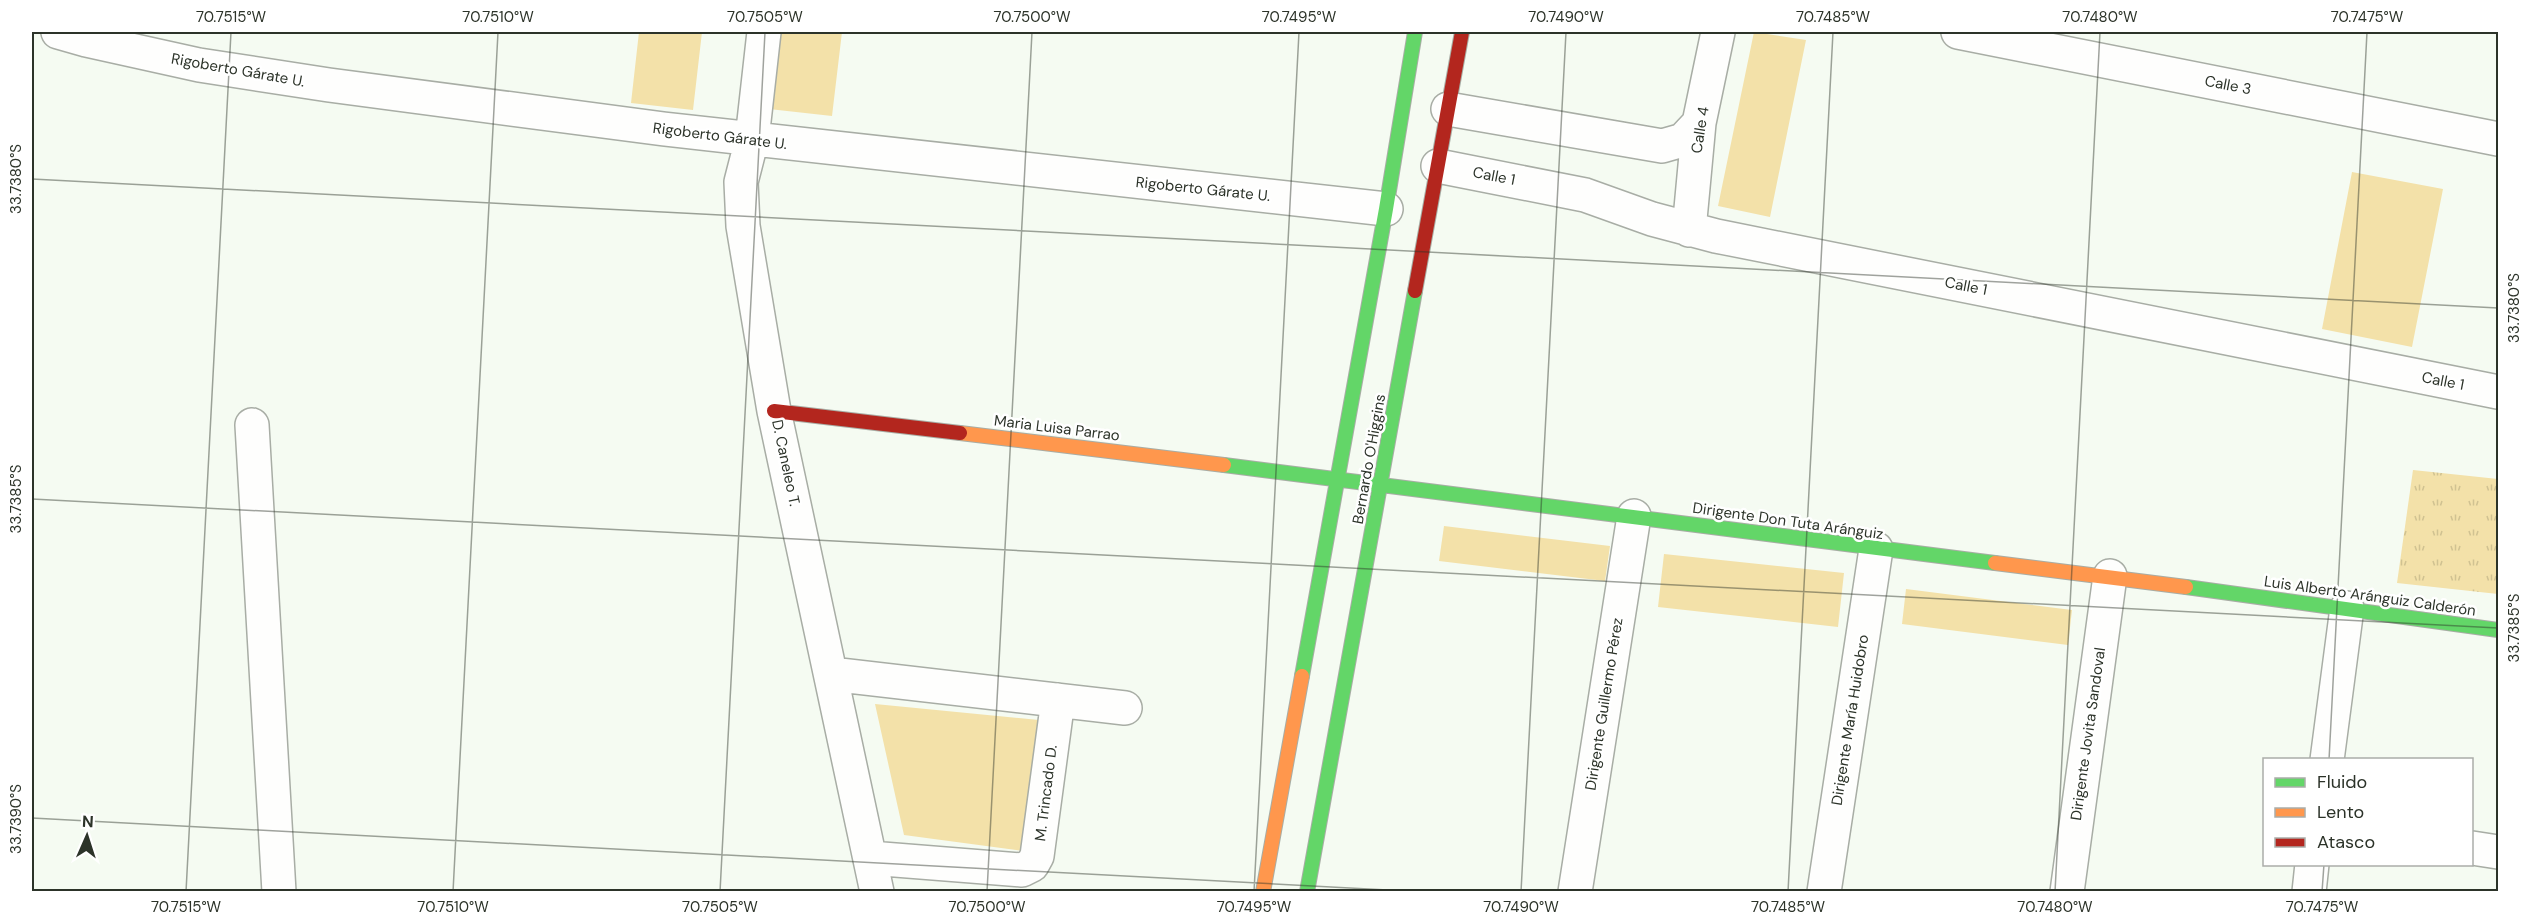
<svg xmlns="http://www.w3.org/2000/svg" width="2530" height="923" viewBox="0 0 2530 923" font-family="'DM Sans',sans-serif">
<defs>
<pattern id="park-tufts" width="24" height="20" patternUnits="userSpaceOnUse" patternTransform="scale(1.5)"><rect width="24" height="20" fill="#f3e1a9"/><path d="M3 7l-1-3M5 7V3M7 7l1-3M15 17l-1-3M17 17v-4M19 17l1-3" fill="none" stroke="#d0c291"/></pattern>
</defs>
<rect width="100%" height="100%" fill="#f5fbf2"/>
<path fill="#f3e1a9" d="M639,32H702L693,110L631,103Z
M778,32H842L832,116L769,109Z
M1754,32L1806,40L1770,217L1718,206Z
M2352,172L2443,189L2412,347L2322,329Z
M1444,526L1610,546L1605,581L1439,561Z
M1664,554L1844,573L1838,627L1658,607Z
M1906,589L2072,610L2068,645L1902,624Z
M875,704L1039,720L1023,851L904,835Z"/>
<path fill="url(#park-tufts)" d="M2413,470L2498,479V594L2397,583Z"/>
<g fill="none" stroke-linecap="round" stroke-linejoin="round">
<defs>
<path id="street" d="M58,32L86,40L199,65L329,85L664,129L1386,209
M764,32L752,139L741,182L743,226L774,411L877,892
M1958,32L2498,139
M1448,109L1662,146L1683,140L1699,123
M1438,166L1585,195L1652,219L1716,236L2498,392
M1689,230L1699,123L1718,32
M252,425L279,892
M831,674L1125,708
M2327,760L2347,608
M2472,848L2498,852
M870,858L1022,870L1032,865L1037,856L1058,700
M1575,892L1634,516
M1824,892L1876,549
M2067,892L2110,576
M2309,892L2312,864"/>
<path id="fast" d="M1224,465L1995,563
M2186,587L2498,630
M1302,676L1386,209L1415,32
M1307,892L1415,291"/>
<path id="slow" d="M960,433L1224,465
M1995,563L2186,587
M1263,892L1302,676"/>
<path id="jam" d="M1415,291L1462,32
M774,411L960,433"/>
</defs>
<use href="#street" stroke="#a8ada5" stroke-width="36"/>
<use href="#fast" stroke="#a8ada5" stroke-width="16"/>
<use href="#slow" stroke="#a8ada5" stroke-width="16"/>
<use href="#jam" stroke="#a8ada5" stroke-width="16"/>
<use href="#street" stroke="#fefefd" stroke-width="33"/>
<use href="#fast" stroke="#63d668" stroke-width="14"/>
<use href="#slow" stroke="#ff974d" stroke-width="14"/>
<use href="#jam" stroke="#b3261e" stroke-width="14"/>
</g>
<path fill="none" stroke="#2c3329" stroke-width="1.5" stroke-opacity="0.45" d="M32,179L2498,308M32,499L2498,628M2329,760L2367,32M32,818L1425,892M186,892L231,32M453,892L498,32M720,892L765,32M987,892L1032,32M1254,892L1299,32M1521,892L1566,32M1788,892L1833,32M2055,892L2100,32M2322,892L2324,864"/>
<g text-anchor="middle" stroke-width="5" stroke-linejoin="round" paint-order="stroke">
<g font-size="15" fill="#2c3329" stroke="#fff">
<text transform="translate(238 70) rotate(10)" y="5">Rigoberto Gárate U.</text>
<text transform="translate(2228 85) rotate(11)" y="5">Calle 3</text>
<text transform="translate(1700 130) rotate(-81)" y="5">Calle 4</text>
<text transform="translate(720 136) rotate(7)" y="5">Rigoberto Gárate U.</text>
<text transform="translate(1494 176) rotate(11)" y="5">Calle 1</text>
<text transform="translate(1203 189) rotate(6)" y="5">Rigoberto Gárate U.</text>
<text transform="translate(1966 286) rotate(11)" y="5">Calle 1</text>
<text transform="translate(2443 381) rotate(11)" y="5">Calle 1</text>
<text transform="translate(1057 428) rotate(7)" y="5">Maria Luisa Parrao</text>
<text transform="translate(1369 459) rotate(-80)" y="5">Bernardo O'Higgins</text>
<text transform="translate(786 463) rotate(78)" y="5">D. Caneleo T.</text>
<text transform="translate(1788 521) rotate(8)" y="5">Dirigente Don Tuta Aránguiz</text>
<text transform="translate(2370 596) rotate(8)" y="5">Luis Alberto Aránguiz Calderón</text>
<text transform="translate(1604 704) rotate(-81)" y="5">Dirigente Guillermo Pérez</text>
<text transform="translate(1850 720) rotate(-81)" y="5">Dirigente María Huidobro</text>
<text transform="translate(2088 734) rotate(-82)" y="5">Dirigente Jovita Sandoval</text>
<text transform="translate(1046 793) rotate(-83)" y="5">M. Trincado D.</text>
</g>
</g>
<rect width="2530" height="923" fill="none" stroke="#ffffff" stroke-width="66"/>
<rect x="2263" y="758" width="210" height="108" fill="#ffffff" stroke="#abada9" stroke-width="1.5"/>
<rect x="2275" y="778" width="30" height="9" fill="#63d668" stroke="#abada9" stroke-width="1.5"/>
<text x="2317" y="788" font-size="18" fill="#2c3329">Fluido</text>
<rect x="2275" y="808" width="30" height="9" fill="#ff974d" stroke="#abada9" stroke-width="1.5"/>
<text x="2317" y="818" font-size="18" fill="#2c3329">Lento</text>
<rect x="2275" y="838" width="30" height="9" fill="#b3261e" stroke="#abada9" stroke-width="1.5"/>
<text x="2317" y="848" font-size="18" fill="#2c3329">Atasco</text>
<g transform="translate(87 836) rotate(3)" stroke="#ffffff" stroke-width="4.5" paint-order="stroke">
<path d="M0-4.5L10 22L0 15L-10 22Z" fill="#2c3329"/>
<text y="-9" font-size="16" font-weight="bold" text-anchor="middle" fill="#2c3329">N</text>
</g>
<rect x="33" y="33" width="2464" height="857" fill="none" stroke="#2c3329" stroke-width="2"/>
<g font-size="15" text-anchor="middle" fill="#2c3329">
<text x="231" y="22">70.7515°W</text>
<text x="498" y="22">70.7510°W</text>
<text x="765" y="22">70.7505°W</text>
<text x="1032" y="22">70.7500°W</text>
<text x="1299" y="22">70.7495°W</text>
<text x="1566" y="22">70.7490°W</text>
<text x="1833" y="22">70.7485°W</text>
<text x="2100" y="22">70.7480°W</text>
<text x="2367" y="22">70.7475°W</text>
<text transform="translate(16 179) rotate(-90)" y="5">33.7380°S</text>
<text transform="translate(2514 308) rotate(-90)" y="5">33.7380°S</text>
<text transform="translate(16 499) rotate(-90)" y="5">33.7385°S</text>
<text transform="translate(2514 628) rotate(-90)" y="5">33.7385°S</text>
<text transform="translate(16 819) rotate(-90)" y="5">33.7390°S</text>
<text x="186" y="912">70.7515°W</text>
<text x="453" y="912">70.7510°W</text>
<text x="720" y="912">70.7505°W</text>
<text x="987" y="912">70.7500°W</text>
<text x="1254" y="912">70.7495°W</text>
<text x="1521" y="912">70.7490°W</text>
<text x="1788" y="912">70.7485°W</text>
<text x="2055" y="912">70.7480°W</text>
<text x="2322" y="912">70.7475°W</text>
</g>
</svg>
